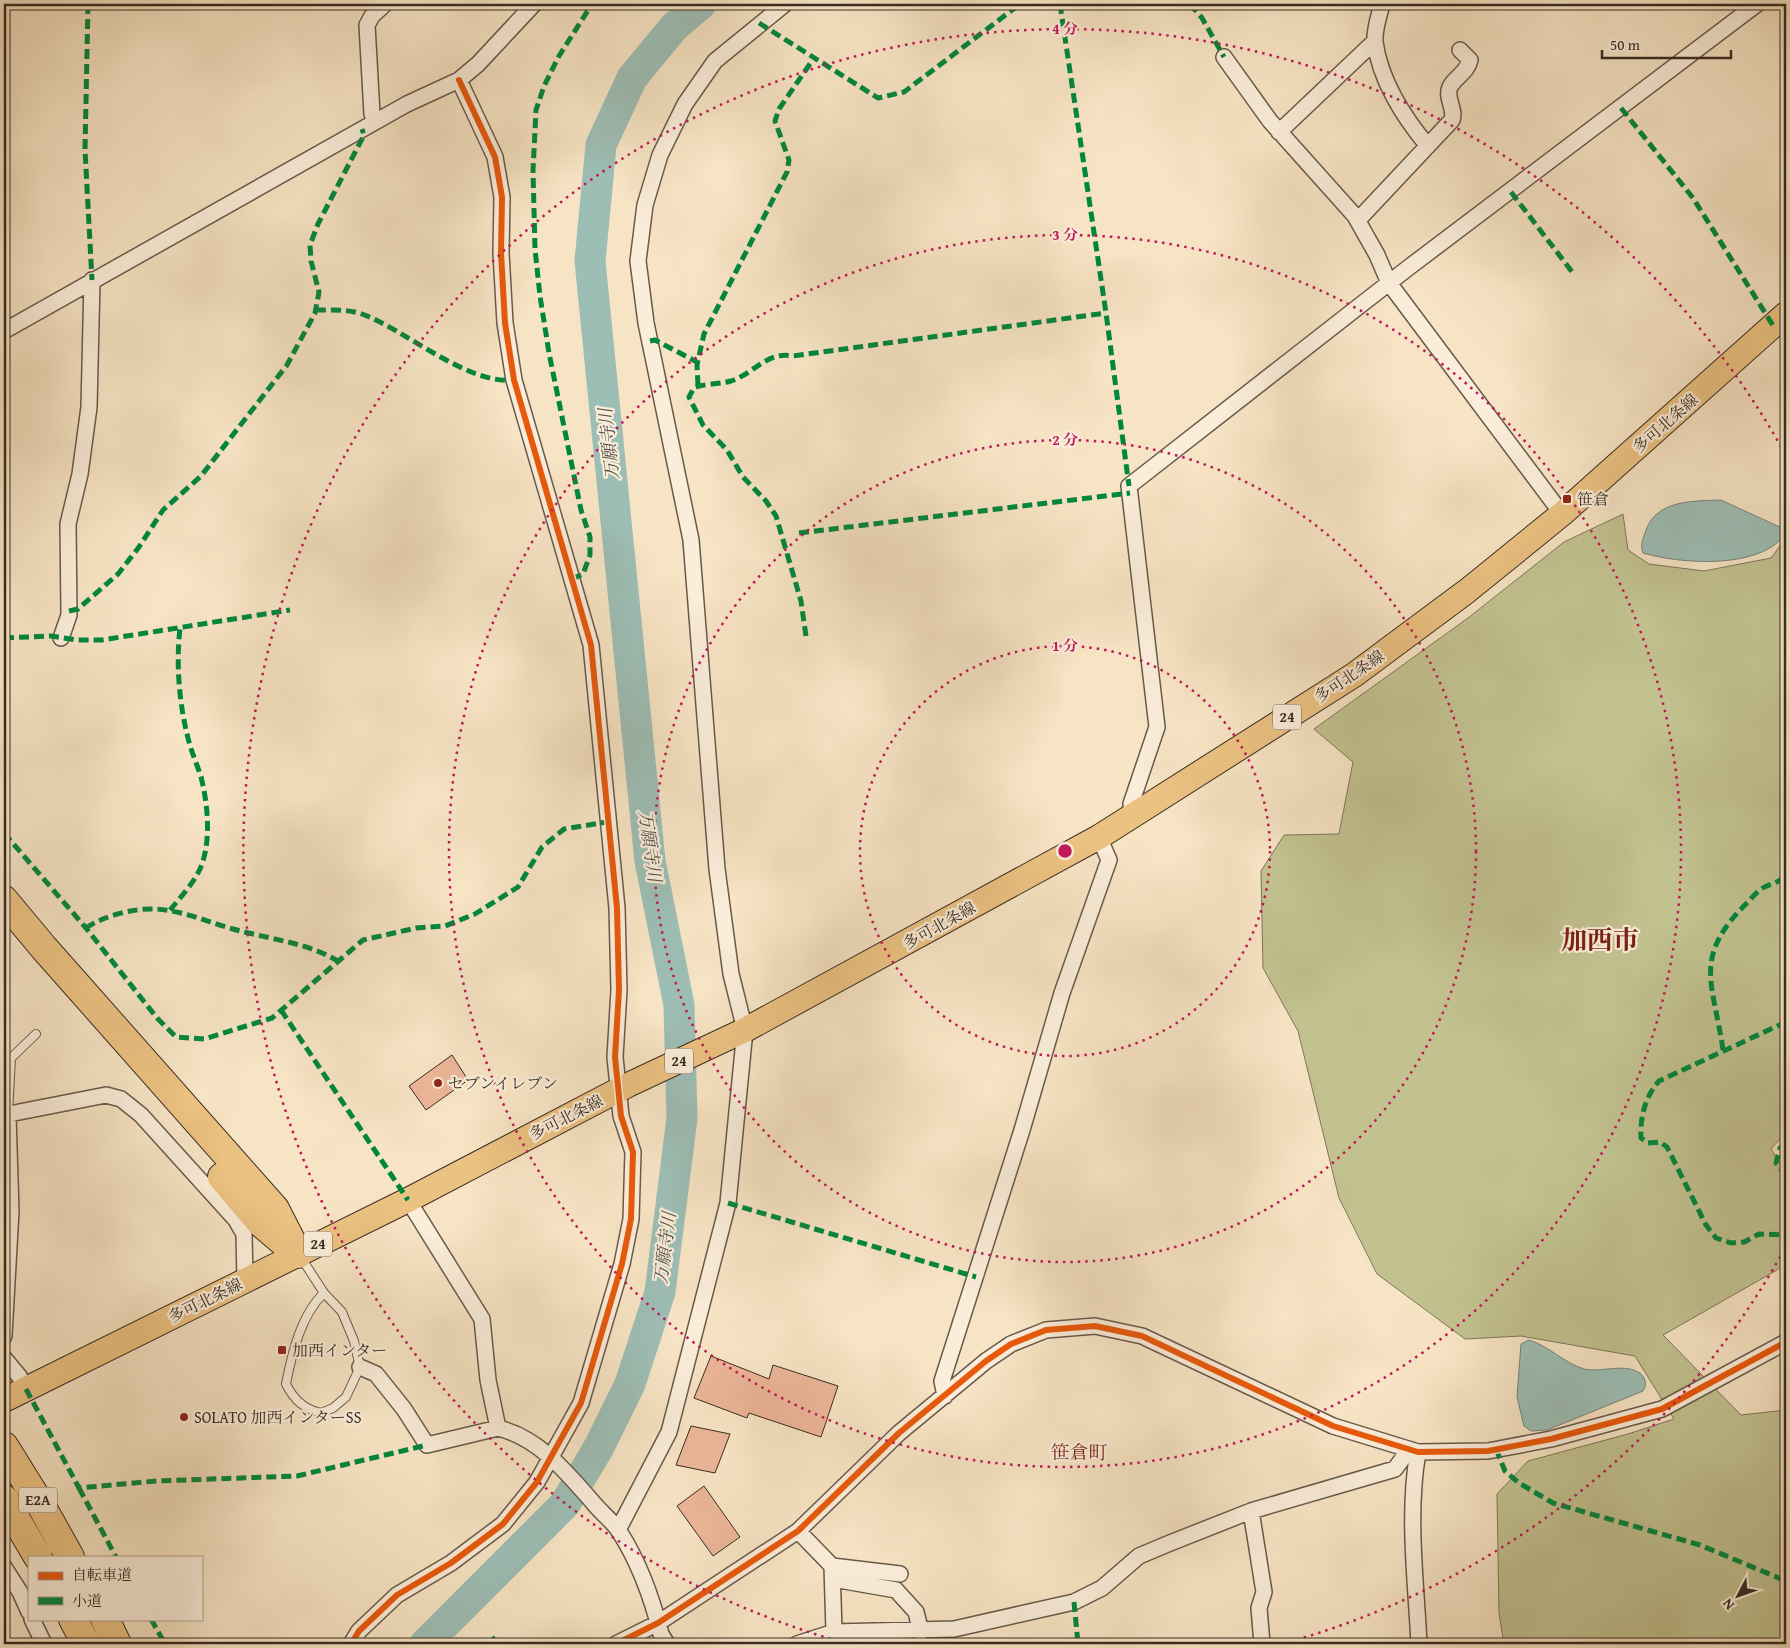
<svg xmlns="http://www.w3.org/2000/svg" width="1790" height="1648" viewBox="0 0 1790 1648" font-family="'Gentium Book Plus','Noto Serif JP',serif">
<rect width="100%" height="100%" fill="#f7e4c4"/>
<filter id="stains"><feTurbulence type="fractalNoise" baseFrequency=".004" numOctaves="4"/><feColorMatrix values="0 0 0 0 .2 0 0 0 0 .09 0 0 0 0 .02 0 0 0 .5 -.17"/></filter>
<radialGradient id="worn" r=".72"><stop offset=".6" stop-color="#630" stop-opacity="0"/><stop offset="1" stop-color="#630" stop-opacity=".3"/></radialGradient>
<path fill="#c2c290" stroke="#7d775a" d="M1623,514L1628,550L1649,564L1704,571L1771,558L1786,538V1132L1771,1149L1786,1174V1261L1777,1270L1663,1335L1741,1415L1786,1410V1644H1504L1499,1613L1497,1494L1528,1461L1628,1434L1674,1419L1635,1356L1521,1336L1465,1339L1377,1274L1339,1198L1298,1031L1263,968L1261,871L1284,835L1339,834L1353,762L1314,729L1468,618L1564,542Z"/>
<path fill="#9dbeb5" stroke="#75847b" d="M1721,500L1782,528V538C1755,569 1680,564 1643,553C1640,544 1643,539 1646,530C1657,500 1692,501 1721,500Z
M1529,1340C1549,1346 1564,1363 1584,1369C1601,1373 1626,1362 1641,1374C1646,1379 1647,1385 1643,1391L1547,1430L1531,1431L1524,1426L1517,1397L1521,1344Z"/>
<g fill="none" stroke-linecap="round" stroke-linejoin="round">
<path stroke="#9dbeb5" stroke-width="31" d="M425,1644L565,1504L599,1447L630,1384L660,1292L682,1118L679,1005L650,861L590,261L601,145L632,78L674,27L701,4"/>
</g>
<path fill="#ecb699" stroke="#382c23" d="M452,1055L468,1080L426,1110L409,1086Z
M711,1356L769,1379L773,1365L838,1386L821,1437L749,1413L747,1418L694,1398Z
M691,1426L730,1434L715,1473L676,1465Z
M704,1486L740,1537L713,1556L677,1506Z"/>
<g fill="none" stroke-linecap="round" stroke-linejoin="round">
<defs>
<path id="service" d="M8,1114L11,1058L36,1034
M300,1256L324,1293L342,1312L354,1341L360,1367L346,1397L333,1408L321,1413C304,1409 294,1400 286,1384C292,1353 301,1315 324,1293"/>
<path id="minor" d="M1382,4C1379,16 1374,30 1375,42C1380,80 1404,118 1428,146
M1224,57L1270,121L1355,216L1377,255L1389,283L1562,514
M375,122L372,114L367,25L372,16L385,4
M1279,132L1375,41
M1358,220L1452,120C1456,109 1445,98 1450,87C1455,77 1467,73 1470,60L1460,50
M4,331L407,104L459,80L478,64L534,4
M61,638L69,615L68,524L80,474L89,407L92,280
M1132,815L1131,804L1157,727L1129,486L1408,268L1757,4
M4,1115L106,1095L121,1099L141,1115L236,1220L244,1234L245,1281
M408,1200L482,1319L488,1380L498,1428
M4,1336L11,1211L8,1116
M4,1358L19,1376L26,1389
M360,1367L376,1374L404,1409L427,1445L498,1428C540,1438 569,1475 596,1506C603,1514 613,1522 619,1531C639,1562 652,1598 661,1634L667,1644
M945,1396L942,1381L1022,1130L1062,993L1109,860L1099,837
M1418,1452C1407,1514 1416,1581 1419,1644
M1251,1511L1264,1592L1259,1608L1262,1644
M618,1530L669,1432L728,1203L745,1030L731,974L717,869L691,540L646,323L638,261L645,205L660,155L685,104L715,61L785,4
M798,1531L832,1566L834,1632L837,1644
M832,1566L900,1574
M4,1567L20,1592L29,1612
M833,1579L896,1590L916,1612L921,1632
M32,1619L44,1644
M351,1644L359,1631L397,1595L451,1563L503,1524L537,1482L581,1403L622,1264L631,1219L633,1152L621,1116L615,1057L619,990L617,908L591,645L514,380L505,323L501,253L502,197L495,157L459,80
M616,1644L658,1623L798,1531L899,1433L986,1361L1011,1344L1046,1330L1095,1326L1142,1336L1333,1426L1418,1452L1488,1451L1551,1439L1662,1409L1786,1342
M797,1644L834,1632L954,1629L1074,1602L1102,1588L1139,1556L1170,1543L1251,1511L1395,1469L1408,1451"/>
<path id="primary" d="M6,1399L408,1200L628,1085L745,1030L1099,837L1354,675L1467,591L1562,514L1786,314"/>
<path id="motorway" d="M4,900L44,948L275,1209L298,1254
M222,1177L261,1223L287,1245
M4,1446L42,1507L70,1557
M4,1499L38,1557
M73,1619L86,1644
M105,1619L117,1644"/>
</defs>
<use href="#service" stroke="#685a4b" stroke-width="10"/>
<use href="#minor" stroke="#685a4b" stroke-width="18"/>
<use href="#primary" stroke="#382c23" stroke-width="26"/>
<use href="#motorway" stroke="#382c23" stroke-width="30"/>
<use href="#service" stroke="#faedd9" stroke-width="8"/>
<use href="#minor" stroke="#faedd9" stroke-width="15"/>
<use href="#primary" stroke="#ecc282" stroke-width="24"/>
<use href="#motorway" stroke="#ecc282" stroke-width="28"/>
<path stroke="#00873e" stroke-width="5" stroke-dasharray="10 5" stroke-linecap="butt" d="M88,4L85,150L92,280
M1060,4L1106,313L1129,486
M1190,4L1202,18L1224,57
M759,23L878,98L904,92L1020,4
M1621,108L1693,198L1774,327
M1511,192L1573,273
M316,310C331,310 348,309 362,314C406,330 467,385 514,380
M650,341L655,340L697,362
M698,385L697,365L704,334L787,172L789,160L775,121L779,109L814,58
M799,533L1130,493
M572,579L583,574L590,555V537L581,510L549,353L540,296L535,249L533,171L536,110L544,86L559,56L592,4
M69,611L78,609L118,574L139,547L163,510L201,476L287,365L315,313L317,303L319,292L311,261L310,245L318,224L364,135L362,129
M806,636L801,601L776,516L766,501L743,477L727,450L703,425L689,397L694,388C700,384 721,384 731,381C755,373 767,351 793,356L1106,313
M4,638L51,636L77,640H102L290,610
M4,833L86,928L157,1018L176,1037L204,1039L272,1018L363,940L416,928L445,926L475,914L518,887L542,847L564,829L607,822
M170,910C180,898 192,885 199,871C212,845 208,804 201,777C197,764 191,751 188,738C179,703 176,664 180,628
M86,928C103,916 134,908 155,909C181,910 208,922 233,929C268,939 306,942 338,961
M281,1010L408,1200
M1786,1022L1659,1081C1645,1097 1640,1117 1641,1138L1648,1143L1660,1142L1667,1147L1706,1225L1716,1238L1731,1243L1744,1242L1759,1234L1786,1235
M1723,1050C1713,980 1691,957 1750,900C1753,896 1757,892 1761,889C1769,883 1780,884 1786,874
M1786,1143L1780,1148L1776,1163L1786,1175
M728,1203L976,1277
M26,1389L79,1488L156,1481L297,1476L427,1445
M1496,1449L1505,1471L1519,1483L1553,1503L1700,1545L1786,1581
M79,1488L116,1557
M1074,1602L1078,1644
M151,1619L165,1644
M488,1644L498,1635"/>
<defs>
<path id="cycleway" d="M351,1644L359,1631L397,1595L451,1563L503,1524L537,1482L581,1403L622,1264L631,1219L633,1152L621,1116L615,1057L619,990L617,908L591,645L514,380L505,323L501,253L502,197L495,157L459,80
M616,1644L658,1623L798,1531L899,1433L986,1361L1011,1344L1046,1330L1095,1326L1142,1336L1333,1426L1418,1452L1488,1451L1551,1439L1662,1409L1786,1342"/>
</defs>
<use href="#cycleway" stroke="#faedd9" stroke-width="9"/>
<use href="#cycleway" stroke="#e8590c" stroke-width="6"/>
</g>
<g fill="none" stroke="#c2185b" stroke-width="2.5" stroke-dasharray="2.5 5">
<circle cx="1065" cy="851" r="205"/>
<circle cx="1065" cy="851" r="411"/>
<circle cx="1065" cy="851" r="616"/>
<path d="M1784 1250A822 822 0 0 1 1285 1643M845 1643A822 822 0 1 1 1784 452"/>
</g>
<g fill="#8f2418" stroke="#faedd9" stroke-width="2">
<rect x="1562" y="494" width="10" height="10" rx="2.5"/>
<circle cx="438" cy="1083" r="5"/>
<rect x="277" y="1345" width="10" height="10" rx="2.5"/>
<circle cx="184" cy="1417" r="5"/>
</g>
<g text-anchor="middle" stroke-width="4.5" stroke-linejoin="round" paint-order="stroke">
<g fill="#faedd9" stroke="#72665a" stroke-width="1">
<rect x="1273" y="704.5" width="28" height="25" rx="4"/>
<rect x="665" y="1048.5" width="28" height="25" rx="4"/>
<rect x="304" y="1231.5" width="28" height="25" rx="4"/>
<rect x="19" y="1487.5" width="38" height="25" rx="4"/>
</g>
<g font-size="15" font-weight="bold" fill="#382c23">
<text x="1287" y="722">24</text>
<text x="679" y="1066">24</text>
<text x="318" y="1249">24</text>
<text x="38" y="1505">E2A</text>
</g>
<g font-size="16" fill="#382c23" stroke="#faedd9">
<text transform="translate(1665 423) rotate(-41)" y="6">多可北条線</text>
<text transform="translate(1349 676) rotate(-34)" y="6">多可北条線</text>
<text transform="translate(939 925) rotate(-29)" y="6">多可北条線</text>
<text transform="translate(566 1117) rotate(-27)" y="6">多可北条線</text>
<text transform="translate(205 1300) rotate(-26)" y="6">多可北条線</text>
</g>
<g font-size="16" fill="#382c23" stroke="#faedd9" text-anchor="start">
<text x="1577" y="505">笹倉</text>
<text x="448" y="1089">セブンイレブン</text>
<text x="292" y="1356">加西インター</text>
<text x="194" y="1423">SOLATO 加西インターSS</text>
</g>
<g font-size="18" font-style="italic" fill="#515048" stroke="#faedd9">
<text transform="translate(609 444) rotate(-96)" y="6">万願寺川</text>
<text transform="translate(650 846) rotate(82)" y="6">万願寺川</text>
<text transform="translate(665 1248) rotate(-83)" y="6">万願寺川</text>
</g>
<g font-size="19" fill="#7a1f14" stroke="#faedd9">
<text x="1079" y="1459">笹倉町</text>
</g>
<g font-size="26" font-weight="bold" fill="#7a1f14" stroke="#faedd9">
<text x="1600" y="949">加西市</text>
</g>
</g>
<circle cx="1065" cy="851" r="8" fill="#c2185b" stroke="#faedd9" stroke-width="2.5"/>
<g font-size="15" text-anchor="middle" font-weight="bold" fill="#c2185b" stroke="#faedd9" stroke-width="4.5" stroke-linejoin="round" paint-order="stroke">
<text x="1065" y="34">4 分</text>
<text x="1065" y="240">3 分</text>
<text x="1065" y="445">2 分</text>
<text x="1065" y="651">1 分</text>
</g>
<rect width="1790" height="1648" fill="none" stroke="#f7e4c4" stroke-width="20"/>
<rect x="5" y="5" width="1780" height="1638" fill="none" stroke="#382c23" stroke-width="2.5"/>
<rect x="10" y="10" width="1770" height="1628" fill="none" stroke="#382c23"/>
<rect x="28" y="1556" width="175" height="65" fill="#faedd9" stroke="#aca090"/>
<rect x="38" y="1572" width="25" height="8" fill="#e8590c" stroke="#aca090"/>
<text x="72" y="1580" font-size="15" fill="#382c23">自転車道</text>
<rect x="38" y="1597" width="25" height="8" fill="#00873e" stroke="#aca090"/>
<text x="72" y="1606" font-size="15" fill="#382c23">小道</text>
<g transform="translate(1738 1596) rotate(229)" stroke="#faedd9" stroke-width="4" paint-order="stroke">
<path d="M0-4L9 19L0 12L-9 19Z" fill="#382c23"/>
<text y="-8" font-size="14" font-weight="bold" text-anchor="middle" fill="#382c23">N</text>
</g>
<path d="M1602 50v8h129v-8" fill="none" stroke="#382c23" stroke-width="2.5"/>
<text x="1610" y="50" font-size="15" fill="#382c23" stroke="#faedd9" stroke-width="4" paint-order="stroke">50 m</text>
<rect width="100%" height="100%" filter="url(#stains)"/>
<rect width="100%" height="100%" fill="url(#worn)"/>
</svg>
